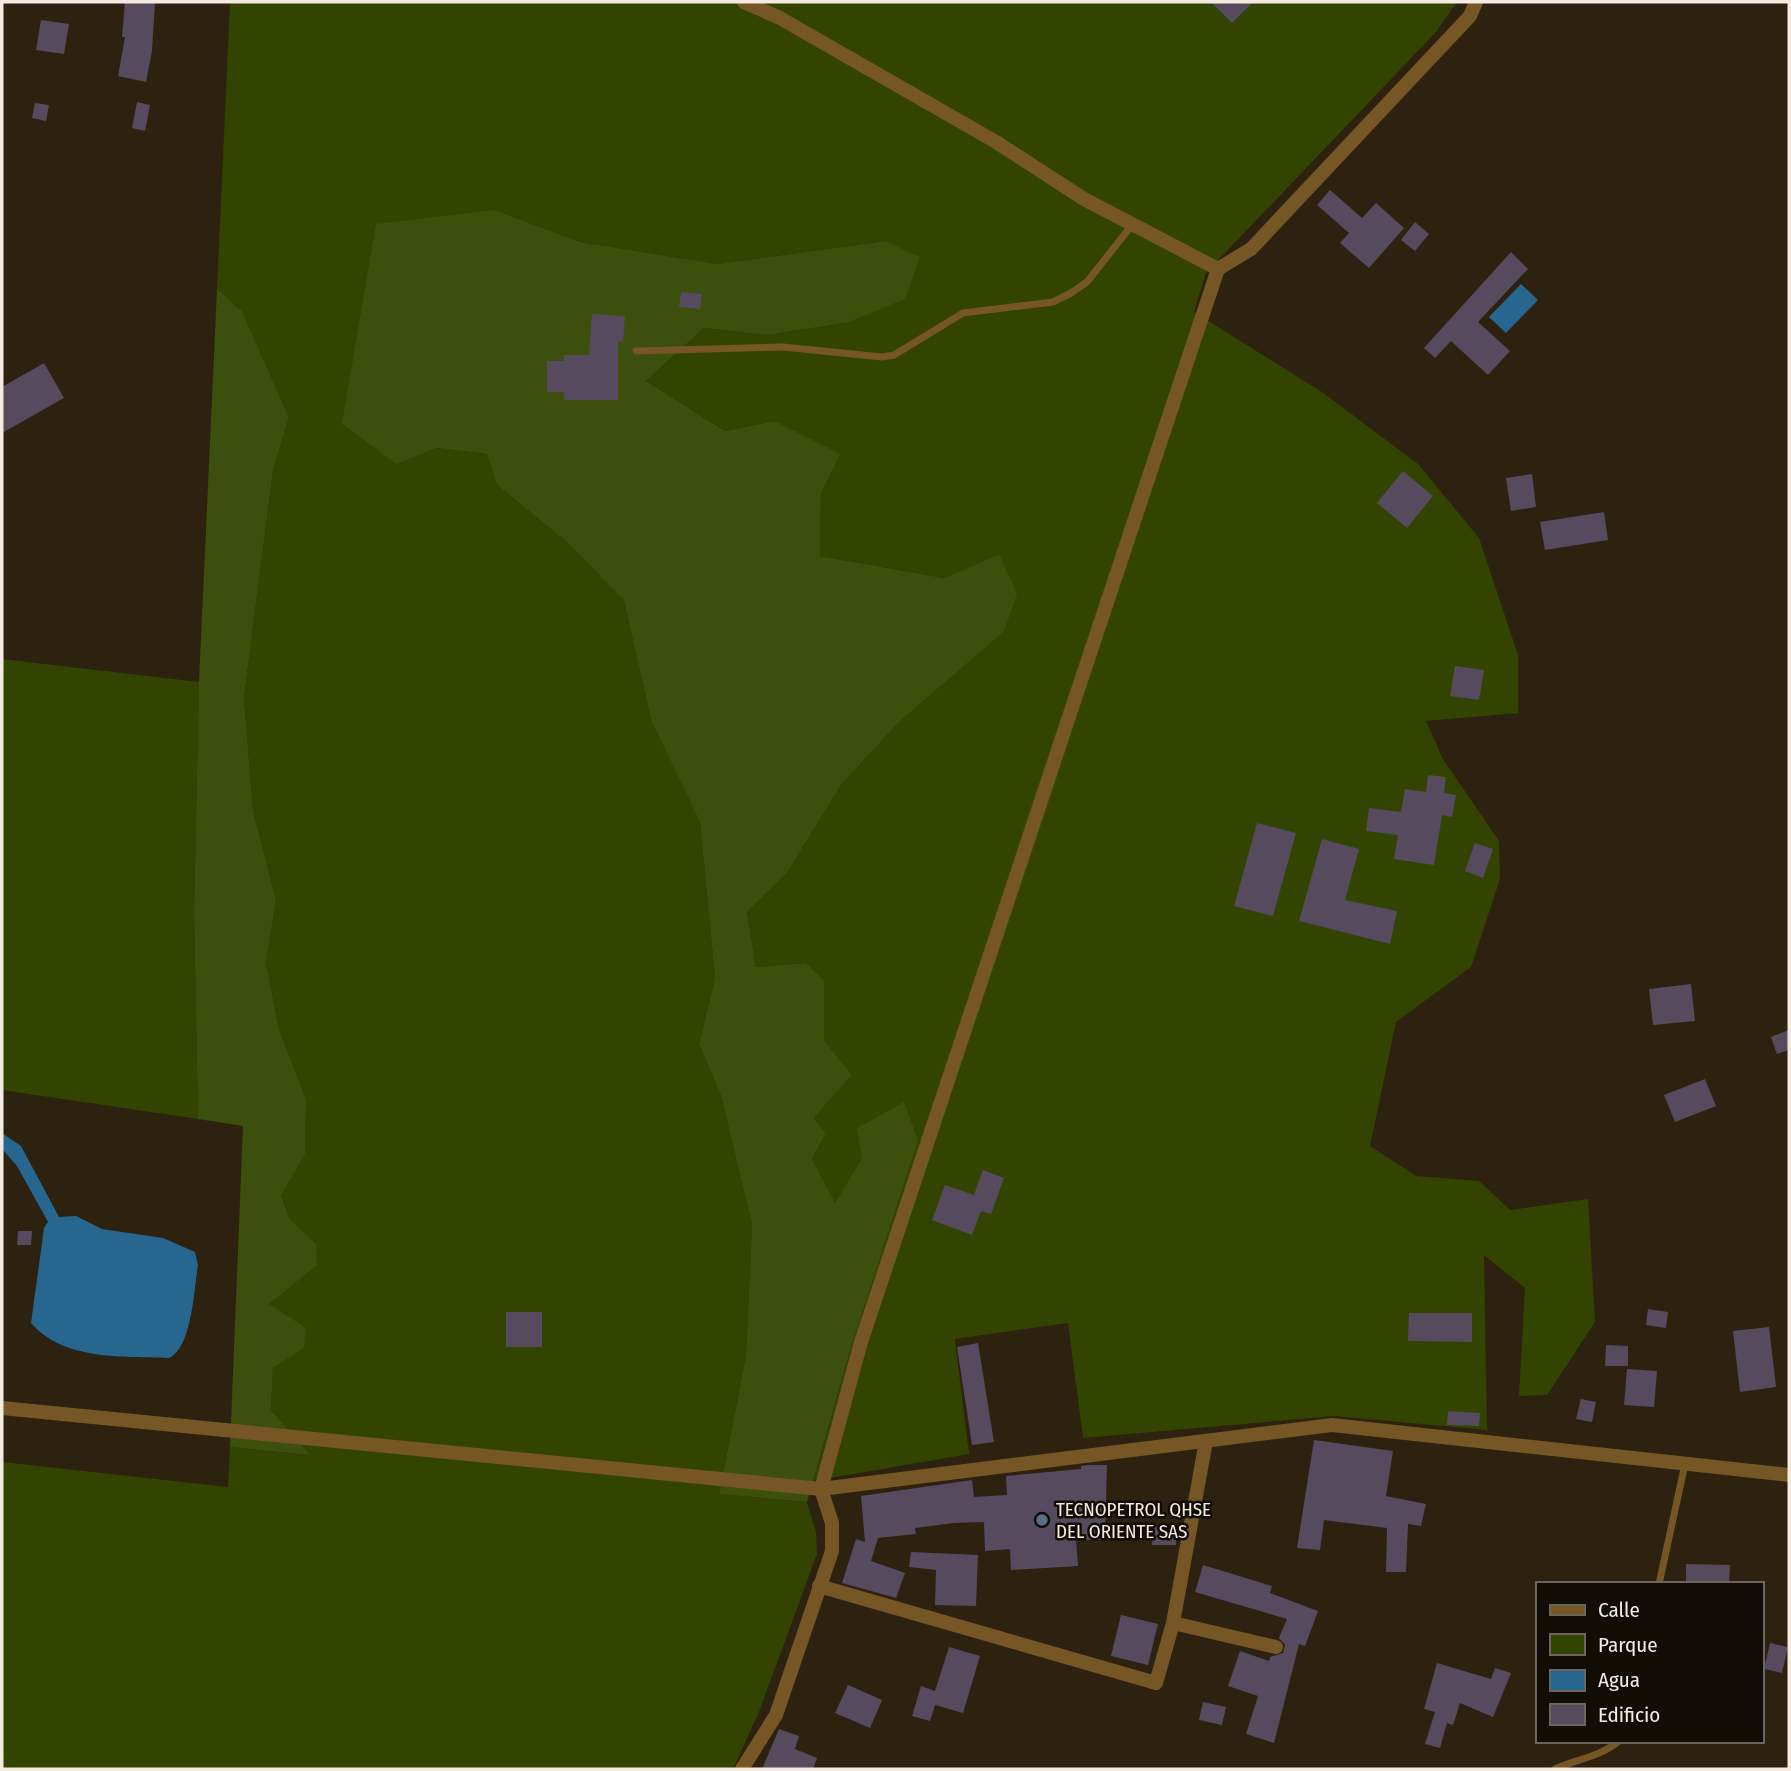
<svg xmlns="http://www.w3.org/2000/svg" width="1791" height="1771" viewBox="0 0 1791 1771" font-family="'Fira Sans Condensed',sans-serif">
<rect width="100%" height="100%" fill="#2d2110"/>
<path fill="#324400" d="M230,2H1457L1436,32L1206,273L1194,312L1322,392L1418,464L1479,538L1518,655V713L1426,721L1443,759L1499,841L1500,879L1471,967L1396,1022L1370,1146L1416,1176L1479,1181L1510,1210L1588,1199L1595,1322L1547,1395L1519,1396L1525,1288L1484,1255L1487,1430L1334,1416L1083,1438L1068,1323L955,1339L969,1454L813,1481L853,1341L862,1158L835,1204L812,1159L826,1133L814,1118L852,1075L824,1040V980L806,963L756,967L747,912L787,873L841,785L901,720L999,554L944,578L820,556L821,493L841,454L775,421L725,431L646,381L704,328L766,335L846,323L885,241L718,264L580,242L495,210L397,464L437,448L487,454L497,485L568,543L624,601L651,720L700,821L715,978L699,1044L721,1096L752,1225L746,1355L719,1494L807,1502L816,1532L817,1554L759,1712L733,1769H2V1462L228,1487L230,1447L309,1455L271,1410L273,1368L303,1348L269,1304L315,1244L290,1219L281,1194L305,1155L306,1099L279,1029L266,963L276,900L253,810L244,698L273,470L289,417L242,311L217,289Z
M2,659L199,682L194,912L198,1119L2,1090Z"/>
<path fill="#3d4f0c" d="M495,210L580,242L718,264L885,241L920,257L905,299L846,323L766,335L704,328L646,381L725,431L775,421L841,454L821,493L820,556L944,578L999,554L1017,594L1004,631L901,720L841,785L787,873L747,912L756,967L806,963L824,980V1040L852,1075L814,1118L826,1133L812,1159L835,1203L862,1158L857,1128L904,1102L918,1140L853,1341L807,1502L719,1494L746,1355L752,1225L721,1096L699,1044L715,978L700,822L651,720L624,601L568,543L497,485L487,454L437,448L397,464L342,424L376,224Z
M217,289L242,311L289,417L273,470L244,698L253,810L276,900L266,963L279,1029L306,1099L305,1155L281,1195L290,1219L316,1244L317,1265L269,1304L306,1328L304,1348L273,1368L271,1410L310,1455L230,1447L243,1126L198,1119L194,912L199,682Z"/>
<path fill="#26668f" d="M1521,284L1538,300L1506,333L1489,317Z
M2,1133L21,1146L59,1217L76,1216L102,1229L163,1238L195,1252L198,1265C194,1289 192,1348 169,1358C122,1356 64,1361 31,1323L44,1228L48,1222L17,1166L2,1149Z"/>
<path fill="#564b5e" d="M125,2H155L152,51L146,82L118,76L125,37H122Z
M1211,2H1253L1232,23Z
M41,20L69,24L64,54L36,50Z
M137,102L150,105L145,131L132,128Z
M35,103L49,105L46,121L32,118Z
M1330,190L1362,218L1376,203L1404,228L1369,268L1340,243L1349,233L1317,205Z
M1415,222L1429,234L1415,251L1401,240Z
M1511,252L1528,269L1478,322L1510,351L1488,375L1451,341L1435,358L1424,348Z
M681,292L702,294L700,309L679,307Z
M592,314L625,316L623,342L618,341V400H564V392H547V361H564V355H589Z
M44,363L64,398L2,433V387Z
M1403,471L1433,496L1407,528L1377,503Z
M1532,474L1536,507L1511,511L1506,478Z
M1604,512L1608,540L1545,550L1540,522Z
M1455,666L1484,670L1479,700L1450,696Z
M1428,775L1446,777L1444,793L1456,795L1452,817L1442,815L1434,865L1394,859L1398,835L1366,831L1369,808L1401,812L1405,789L1426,792Z
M1257,823L1296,833L1273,916L1234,906Z
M1322,839L1359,849L1345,900L1397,911L1390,944L1299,921Z
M1475,843L1493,849L1483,878L1465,871Z
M1691,984L1695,1021L1653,1025L1649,989Z
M1789,1030V1050L1777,1054L1771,1037Z
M1705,1079L1716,1106L1675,1122L1664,1095Z
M983,1170L1004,1178L991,1214L981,1211L972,1235L932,1220L945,1185L974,1195Z
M18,1231H32L31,1245H17Z
M1648,1309L1668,1312L1666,1328L1646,1325Z
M506,1312H542V1347H506Z
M1409,1313H1472V1342L1408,1341Z
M1769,1327L1776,1387L1740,1392L1733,1331Z
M978,1343L994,1442L972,1445L957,1347Z
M1606,1345L1628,1346V1366H1605Z
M1627,1369L1657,1371L1654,1407L1624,1405Z
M1581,1399L1596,1402L1592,1422L1576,1419Z
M1448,1411L1480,1413L1479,1426L1447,1425Z
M1314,1440L1393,1451L1386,1496L1426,1504L1421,1526L1408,1524L1406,1572H1386L1387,1528L1324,1520L1320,1550L1297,1548Z
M1089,1465H1107L1105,1540H1076L1078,1566L1011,1570L1010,1549L985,1551L984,1522L954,1523L915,1528L916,1534L878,1538L871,1561L905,1573L896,1598L842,1583L856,1539L865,1542L861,1496L972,1480L974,1497L1007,1495L1006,1476L1081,1469V1466Z
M1153,1527H1177L1176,1545H1152Z
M911,1552L978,1555L976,1606L935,1605L936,1570L909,1567Z
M1686,1564L1730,1565L1729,1584H1686Z
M1203,1565L1272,1586L1270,1593L1318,1611L1305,1646L1299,1644L1274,1743L1246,1734L1258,1696L1228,1686L1240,1651L1269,1661L1270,1657L1283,1653L1285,1645L1279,1638L1287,1619L1195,1592Z
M1121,1615L1158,1624L1148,1665L1111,1656Z
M1770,1643L1788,1647L1782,1673L1764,1669Z
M949,1647L980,1656L963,1713L935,1705L930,1721L912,1716L921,1686L935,1691Z
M1437,1663L1491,1679L1495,1668L1511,1673L1493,1717L1460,1703L1453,1725L1447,1723L1440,1748L1425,1744L1435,1712L1424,1709Z
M848,1685L882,1700L870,1728L835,1713Z
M1203,1702L1226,1707L1222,1725L1199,1720Z
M779,1729L799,1736L795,1749L817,1758L813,1769H762Z"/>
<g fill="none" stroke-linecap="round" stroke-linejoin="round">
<path stroke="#765624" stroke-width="7" d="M636,351L783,347L882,357L894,355L963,313L1053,302L1071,293L1087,282L1132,225
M1659,1584L1685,1464
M1555,1769C1577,1759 1600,1757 1619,1741"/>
<path stroke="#765624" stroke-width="14" d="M744,2L780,18L996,142L1084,199L1218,269L1251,249L1470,16L1476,2
M2,1408L821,1489L1332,1425L1789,1475
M819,1586L1156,1683L1173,1623L1206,1441
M1173,1623L1276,1647
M742,1769L776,1715L832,1551V1523L821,1489L861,1342L1218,269"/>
</g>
<circle fill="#5c6f8a" stroke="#110c05" stroke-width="2.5" cx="1042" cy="1520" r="7"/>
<g text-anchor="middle" stroke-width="5" stroke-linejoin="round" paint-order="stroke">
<g font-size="19" fill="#f3ebe0" stroke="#110c05" text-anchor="start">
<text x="1056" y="1516">TECNOPETROL QHSE<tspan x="1056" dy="22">DEL ORIENTE SAS</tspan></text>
</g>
</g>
<rect width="1791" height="1771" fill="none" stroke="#f3ebe0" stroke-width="7"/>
<rect x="1536" y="1582" width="228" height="161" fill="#110c05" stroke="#6b655d" stroke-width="2"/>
<rect x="1550" y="1605" width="35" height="10" fill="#765624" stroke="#6b655d" stroke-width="2"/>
<text x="1598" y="1617" font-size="21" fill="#f3ebe0">Calle</text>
<rect x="1550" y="1634" width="35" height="21" fill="#324400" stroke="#6b655d" stroke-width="2"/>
<text x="1598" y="1652" font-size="21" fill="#f3ebe0">Parque</text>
<rect x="1550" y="1670" width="35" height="21" fill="#26668f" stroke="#6b655d" stroke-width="2"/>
<text x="1598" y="1687" font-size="21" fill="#f3ebe0">Agua</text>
<rect x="1550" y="1704" width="35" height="21" fill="#564b5e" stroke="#6b655d" stroke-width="2"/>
<text x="1598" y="1722" font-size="21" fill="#f3ebe0">Edificio</text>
</svg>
